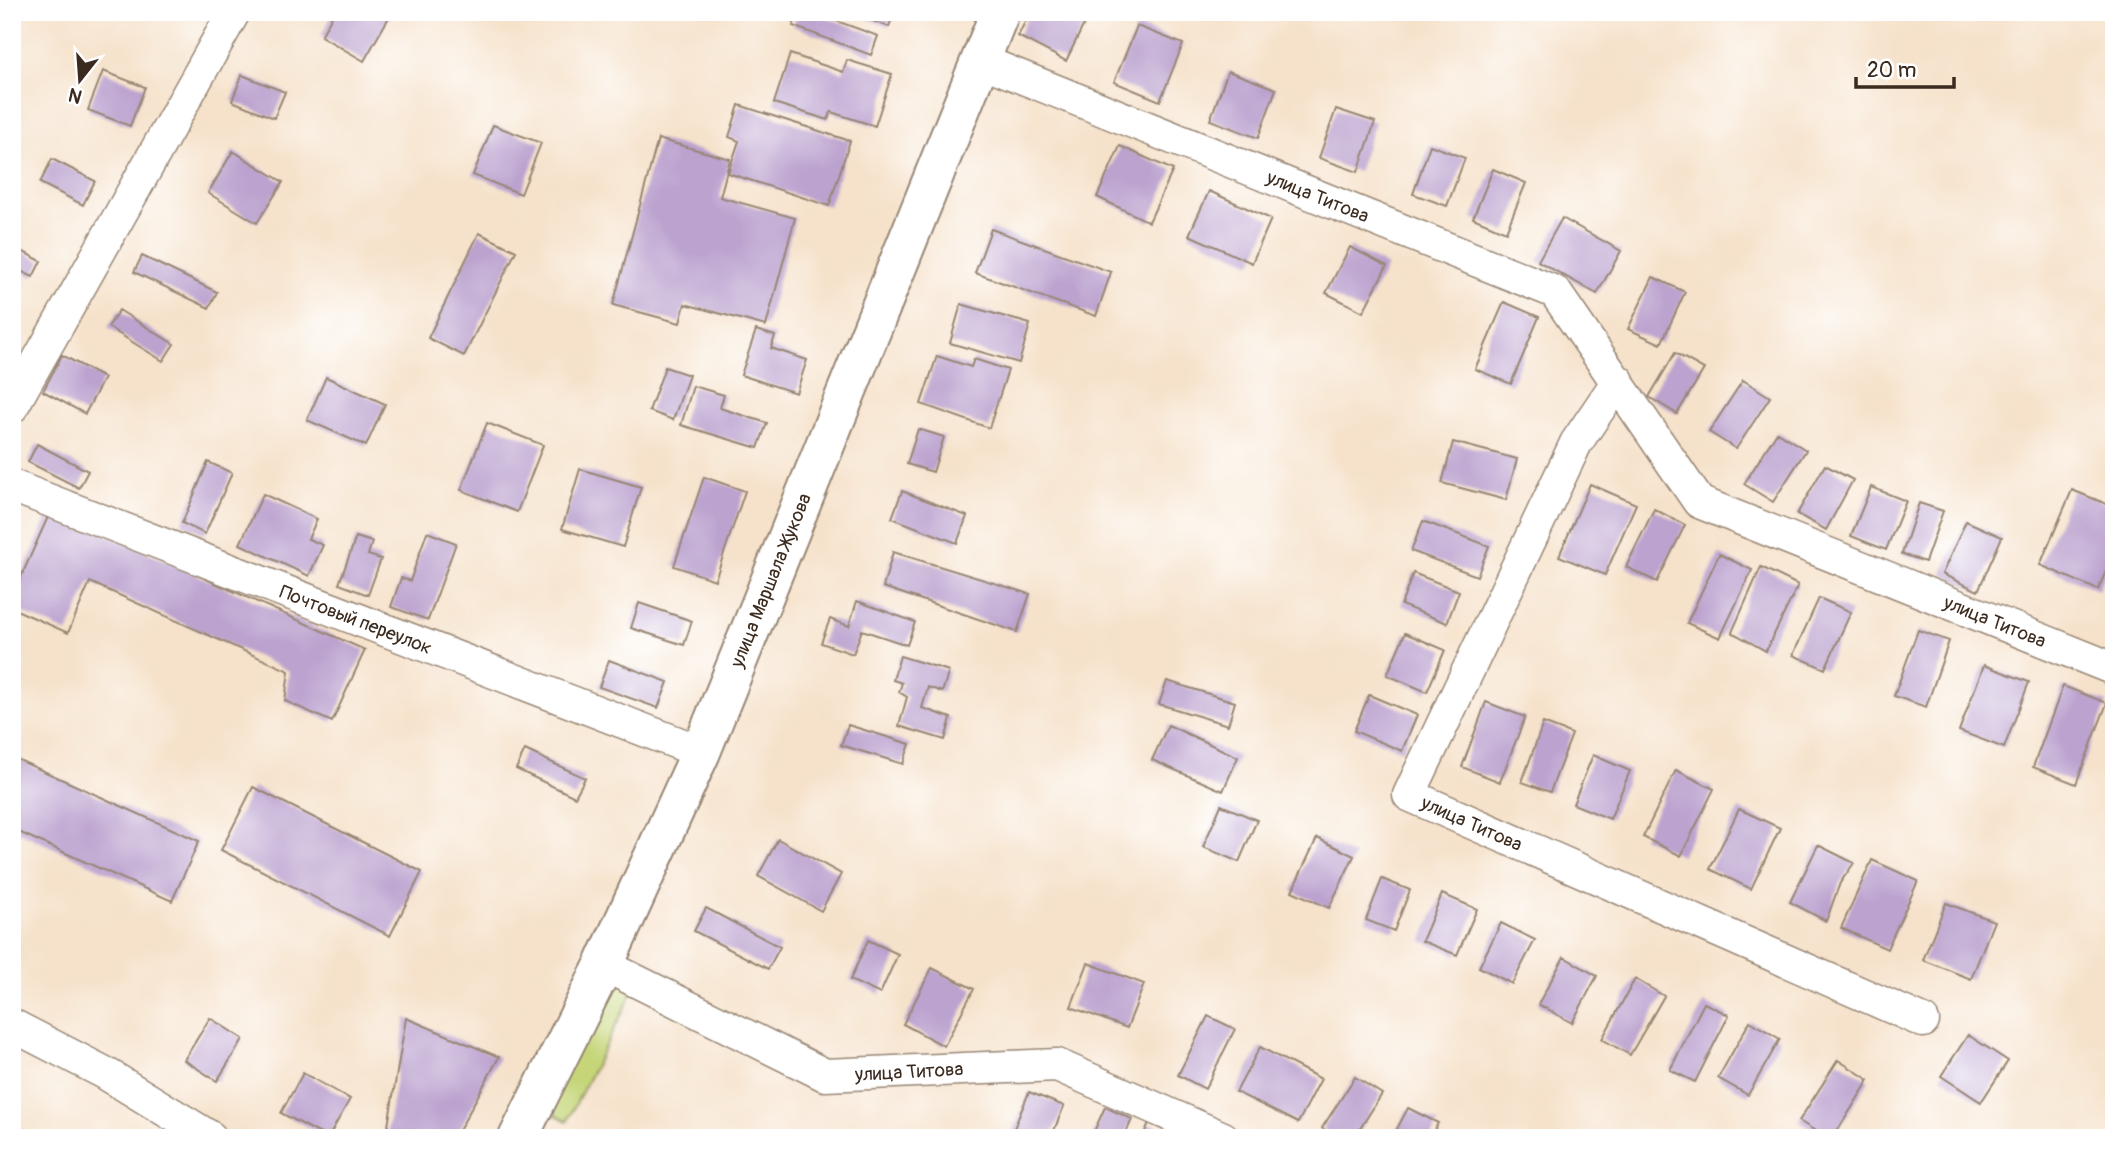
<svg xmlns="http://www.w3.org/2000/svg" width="2126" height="1150" viewBox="0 0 2126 1150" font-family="Pangolin,sans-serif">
<rect width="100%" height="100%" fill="#fff"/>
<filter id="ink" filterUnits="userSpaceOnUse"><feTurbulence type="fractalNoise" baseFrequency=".0143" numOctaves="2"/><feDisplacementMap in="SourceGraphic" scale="14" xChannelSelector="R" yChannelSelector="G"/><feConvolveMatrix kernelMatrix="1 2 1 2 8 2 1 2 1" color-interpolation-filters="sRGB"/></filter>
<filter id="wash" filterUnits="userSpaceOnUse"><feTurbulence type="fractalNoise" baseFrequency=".00686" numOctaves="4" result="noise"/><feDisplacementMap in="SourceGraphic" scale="28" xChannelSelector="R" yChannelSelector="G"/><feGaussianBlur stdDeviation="1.57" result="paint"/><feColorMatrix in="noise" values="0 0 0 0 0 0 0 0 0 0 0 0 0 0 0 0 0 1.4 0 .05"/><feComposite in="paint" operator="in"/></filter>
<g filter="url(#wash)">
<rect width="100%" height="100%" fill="#f6e2cb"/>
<path fill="#c5d577" stroke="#80804a" stroke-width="2" d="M606,976L634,990L567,1121L541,1107Z"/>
<g id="blocks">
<path fill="#bba2cf" d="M334,12H392L364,61L321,36Z
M798,12H812L878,36L871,55L793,26Z
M848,12H894L889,27Z
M1030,12H1090L1066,61L1018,36Z
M1137,26L1183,44L1160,101L1114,82Z
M790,54L843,72L847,60L892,74L875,126L831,112L828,120L774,103Z
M103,71L145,87L130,126L88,110Z
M1228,71L1276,89L1258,138L1210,120Z
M242,75L285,92L274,118L232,101Z
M739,105L850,141L829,206L728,173L739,141L729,137Z
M1336,109L1375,122L1358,172L1319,158Z
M493,125L541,143L521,194L473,175Z
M658,139L730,159L720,197L795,218L766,326L685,304L680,323L613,305Z
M1430,145L1465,158L1447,206L1413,194Z
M1120,146L1173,170L1149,222L1097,197Z
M233,151L283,182L257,223L208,193Z
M52,159L95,181L83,205L40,183Z
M1493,169L1526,183L1506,232L1473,218Z
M1209,191L1271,219L1252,263L1189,235Z
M1562,218L1621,251L1597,294L1538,261Z
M991,229L1111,272L1096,316L975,273Z
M479,233L516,251L464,356L428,338Z
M12,246L41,261L33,277L12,267Z
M1350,247L1387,266L1363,312L1326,293Z
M142,256L217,292L209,308L134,272Z
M1653,277L1685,292L1661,344L1628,329Z
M1504,302L1539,317L1511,384L1475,369Z
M961,304L1030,324L1019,363L950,343Z
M119,310L174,344L163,361L108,327Z
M756,330L775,336L771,348L807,360L796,393L741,375Z
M1675,353L1704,369L1677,414L1649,397Z
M62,355L104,378L85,414L43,391Z
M937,356L971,367L974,359L1008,370L989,428L921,404Z
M665,367L689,375L673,420L649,411Z
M326,377L385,404L366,446L307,420Z
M1743,380L1770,397L1736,449L1709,432Z
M693,386L724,395L720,408L767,423L758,448L681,425Z
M487,423L543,445L517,512L461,490Z
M918,429L944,437L933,472L907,464Z
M1777,432L1806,450L1773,502L1744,484Z
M1453,442L1517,459L1506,500L1442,483Z
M37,444L88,471L79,488L28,462Z
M208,462L232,473L205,534L182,523Z
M1825,465L1853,480L1826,530L1797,514Z
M580,469L641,487L623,547L562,529Z
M704,477L745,491L715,580L674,566Z
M1590,484L1636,504L1605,575L1559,556Z
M1871,487L1906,501L1886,550L1851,536Z
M2072,490L2114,507V552L2098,590L2040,565Z
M902,491L967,516L957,543L892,518Z
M263,494L317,519L308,539L323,545L309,576L240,544Z
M1919,503L1943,511L1925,562L1902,554Z
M1654,509L1685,525L1657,582L1626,567Z
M51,510L365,650L332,722L285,701L289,671L90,582L68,633L12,608V597Z
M1423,521L1489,546L1477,576L1411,551Z
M1966,521L2002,537L1978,591L1942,574Z
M427,532L456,543L428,620L391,607L401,578L410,581Z
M356,537L372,542L368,555L381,559L368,595L339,584Z
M893,552L1030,594L1017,632L883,587Z
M1719,554L1752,570L1720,638L1687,623Z
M1761,567L1798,585L1766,651L1732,632Z
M1413,573L1459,591L1447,623L1401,605Z
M1819,598L1851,612L1825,669L1793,655Z
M857,601L915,622L907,645L862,630L853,654L821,643L830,619L849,626Z
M639,603L692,621L684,645L631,628Z
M1918,630L1949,641L1926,707L1894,696Z
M1405,633L1445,650L1427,692L1387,675Z
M900,656L949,671L942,692L928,687L922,708L951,718L945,740L899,726L907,697L899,692L902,683L893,680Z
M609,660L668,682L658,708L599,687Z
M1984,665L2029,682L2004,748L1959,731Z
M1167,681L1235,702L1228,725L1159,704Z
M2063,686L2107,703L2076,784L2033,767Z
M1369,695L1417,715L1402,751L1354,731Z
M1486,702L1525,717L1500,782L1462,767Z
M1543,723L1572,734L1550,792L1522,782Z
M848,725L910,744L903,764L841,745Z
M1168,725L1238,757L1223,791L1152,760Z
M525,750L585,778L575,797L516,769Z
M1593,755L1630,771L1610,819L1573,804Z
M12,757L199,841L172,901L12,829Z
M1676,770L1714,789L1681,856L1643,837Z
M253,787L422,872L390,936L221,850Z
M1221,805L1257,820L1239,862L1203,847Z
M1739,809L1780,828L1751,889L1710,869Z
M1317,838L1354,856L1329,908L1292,891Z
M778,839L841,874L821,911L758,876Z
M1818,845L1854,863L1840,883L1826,921L1790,902Z
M1872,860L1918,881L1887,949L1841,928Z
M1382,879L1410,890L1394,931L1366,920Z
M1442,894L1477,909L1457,955L1422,941Z
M1946,903L1994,921L1971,979L1923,960Z
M706,908L780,947L768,969L694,931Z
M1501,923L1535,940L1512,984L1479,967Z
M868,940L898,954L880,994L850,980Z
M1564,957L1597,976L1572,1023L1538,1004Z
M1088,963L1144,984L1127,1028L1071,1007Z
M932,968L974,989L944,1046L903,1024Z
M1635,979L1664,996L1630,1055L1602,1039Z
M1704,1003L1729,1015L1695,1082L1670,1070Z
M1208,1016L1235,1029L1205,1089L1178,1075Z
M210,1018L243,1039L217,1081L184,1060Z
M406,1018L499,1057L455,1138H386Z
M1750,1021L1780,1039L1748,1095L1718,1078Z
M1968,1035L2008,1061L1981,1102L1941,1076Z
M1260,1047L1321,1079L1298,1123L1236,1092Z
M1838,1060L1869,1080L1833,1138H1827L1799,1121Z
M303,1073L350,1099L328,1138L281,1113Z
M1355,1077L1382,1094L1354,1138H1336L1322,1128Z
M1029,1092L1064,1106L1051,1138H1010Z
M1105,1107L1132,1119L1124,1138H1091Z
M1408,1108L1438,1123L1430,1138H1392Z
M1149,1123L1180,1138H1142Z
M21,1129L38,1138H17Z"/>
</g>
</g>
<g filter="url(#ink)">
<use href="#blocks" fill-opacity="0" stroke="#988674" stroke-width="2"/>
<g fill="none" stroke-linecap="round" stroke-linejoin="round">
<defs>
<path id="minor" d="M979,60L1555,292L1699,502L2114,669
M1618,381L1576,443L1409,795L1923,1021
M12,407L234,12
M12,486L701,752
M604,965L825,1075L1057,1065L1223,1138
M12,1025L105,1073L211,1138"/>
<path id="tertiary" d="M518,1138L604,965L701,752L1000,12"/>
</defs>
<use href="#minor" stroke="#988674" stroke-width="35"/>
<use href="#tertiary" stroke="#988674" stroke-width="42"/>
<use href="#minor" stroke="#fff" stroke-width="32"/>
<use href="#tertiary" stroke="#fff" stroke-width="38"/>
</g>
</g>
<g text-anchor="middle" stroke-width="5" stroke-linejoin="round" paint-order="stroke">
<g font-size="19" fill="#3b2a1e" stroke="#fff">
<text transform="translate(1318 196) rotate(22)" y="7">улица Титова</text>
<text transform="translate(770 580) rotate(-68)" y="7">улица Маршала Жукова</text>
<text transform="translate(356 619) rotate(21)" y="7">Почтовый переулок</text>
<text transform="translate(1995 621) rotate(22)" y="7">улица Титова</text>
<text transform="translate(1472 823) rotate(24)" y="7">улица Титова</text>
<text transform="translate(909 1071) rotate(-3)" y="7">улица Титова</text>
</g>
</g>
<rect width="2126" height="1150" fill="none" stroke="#fff" stroke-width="42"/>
<g transform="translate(80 80) rotate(197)" stroke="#ffffff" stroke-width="5" paint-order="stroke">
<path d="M0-5L12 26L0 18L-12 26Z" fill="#3b2a1e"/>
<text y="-10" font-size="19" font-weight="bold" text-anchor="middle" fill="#3b2a1e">N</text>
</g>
<path d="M1856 77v10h98v-10" fill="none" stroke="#3b2a1e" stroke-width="3.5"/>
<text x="1867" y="77" font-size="21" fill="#3b2a1e" stroke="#ffffff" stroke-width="5" paint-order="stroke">20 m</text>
</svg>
